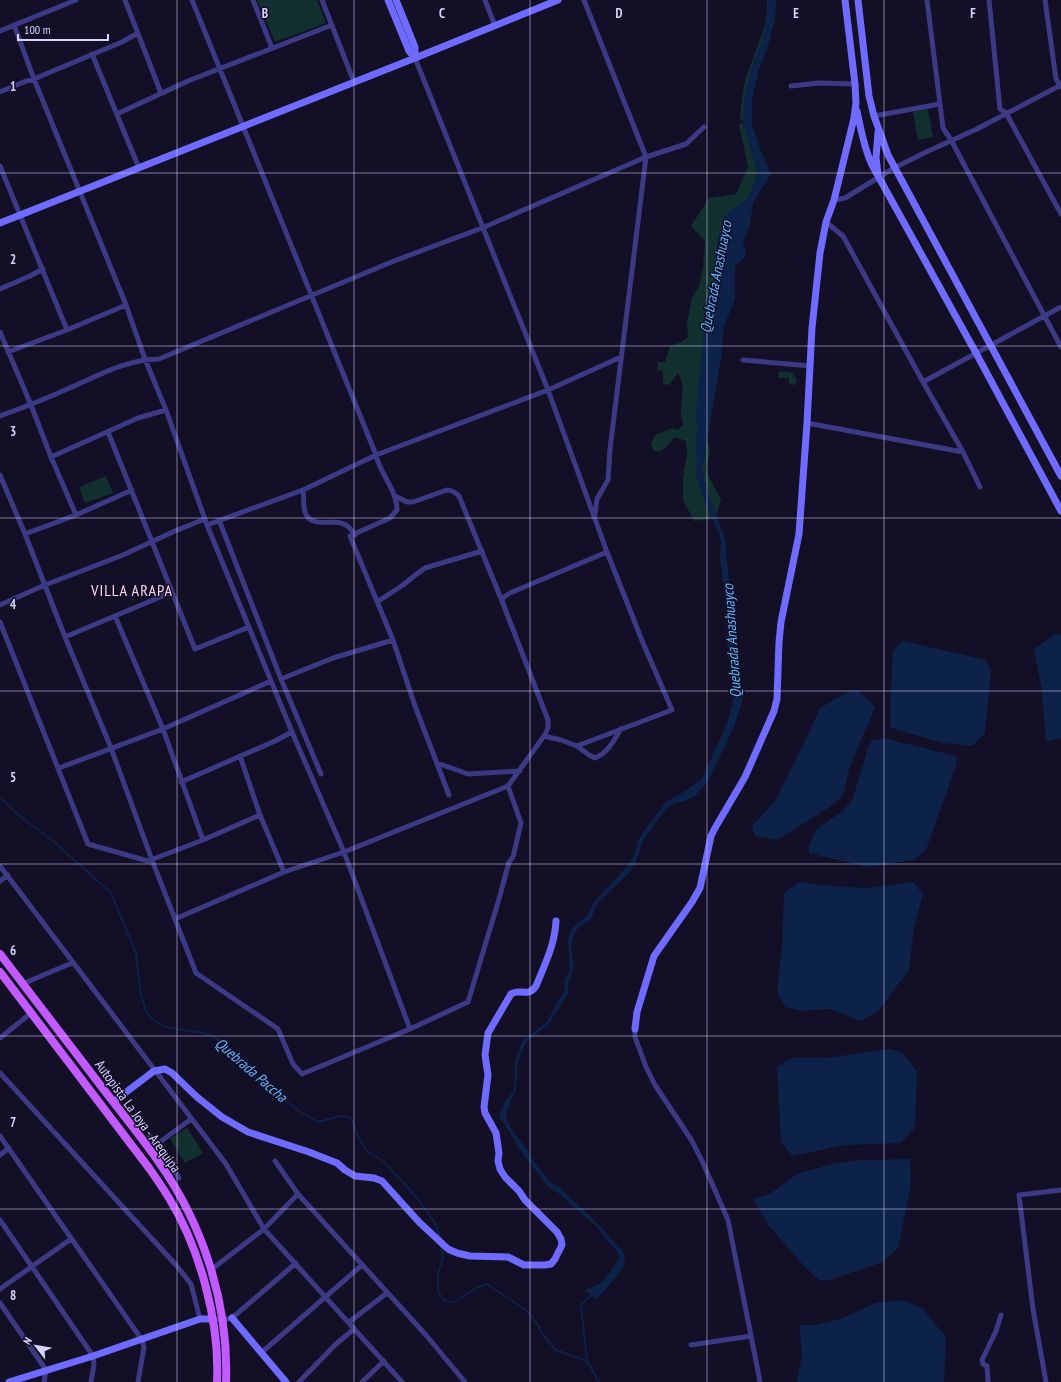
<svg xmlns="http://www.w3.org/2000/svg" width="1061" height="1382" viewBox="0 0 1061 1382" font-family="'PT Sans Narrow',sans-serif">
<rect width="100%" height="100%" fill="#130f26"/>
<path fill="#12302f" d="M257,0H317L326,23L275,42Z
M767,0H776L775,20L766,46L755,70L748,116L740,121C741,111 741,100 743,90C749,60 769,31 767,0Z
M928,109L933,137L918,140L913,112Z
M743,123L758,173L748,199L735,208L724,218L719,238L715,265L717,287L716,294L706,327L697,397V477L704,499L712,519L694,521L683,500V478L687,454L686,441L675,437L666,447L659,452L653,450L651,443L655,435L673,428L678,430L683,425C683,421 681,416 681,412C681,397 686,386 678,373L669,385L663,384V371L657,370L658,362H665L670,346L681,342L688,337L687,323L692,298L699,286L703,267L705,241L691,226L709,198L736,194L748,167L739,124Z
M779,371L794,373L793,377H796V385L789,384V378H778Z
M707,439L710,451L706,471L721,500L716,516L704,482L702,469Z
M106,476L113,493L85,503L79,487Z
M187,1128L203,1153L185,1163L170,1139Z"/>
<path fill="#0c2248" d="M768,0H776L775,15L769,43L759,69L752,100V125L761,151L771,174L753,203L750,225L743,242L746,250L745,258L735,265V299L724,326L722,353L702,469L704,482L725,539L729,578L736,616V640L741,674L742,702L734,727L707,783L696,795L685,801L673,804L666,809L644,839L635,864L632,867L631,871L597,904L591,919L578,928L574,935L571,947L574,967L568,983V994L548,1025L526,1042L518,1061L516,1091L511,1100L507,1110L506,1118L512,1130L529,1152L532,1159L551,1183L559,1187L598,1224L624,1253L625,1264C617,1277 607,1289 596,1299L585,1290L602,1283L619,1259L618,1253L596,1226L557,1192L548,1187L518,1147L504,1123L499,1119L500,1113L505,1101L514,1090L515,1061L523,1040L547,1022L560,997L564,993L565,979L570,972L568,940L570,931L574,926L587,916L594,902L631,862L636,849L637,842L643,832L665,803L682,793L701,780L727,724L733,702L727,640L726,605L720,558L721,540L704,499L697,477V397L706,327L716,294L717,287L715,265L719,238L724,218L735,208L748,199L758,173L743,123L745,93L752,66L762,41L768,11Z
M1061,634V738L1046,742L1042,690L1034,649L1054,635Z
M903,641L986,660L991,671L985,733L972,746L943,743L891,728L890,717L893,651Z
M853,689L860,692L875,707L849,769L843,796L828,808L777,840L755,836L752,826L775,801L806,739L820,708Z
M887,739L956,756L957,763L926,850L914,860L868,867L809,853V845L817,829L841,812L852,801L868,748L872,740Z
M800,882L818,885L866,888L913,882L923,894L914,927L909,970L878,1011L861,1021L830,1009L800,1011L785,1007L777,992L782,945L784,893Z
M890,1049L902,1053L917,1071L915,1128L900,1143L845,1145L792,1156L781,1142L777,1067L792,1058H826Z
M910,1159L911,1185L898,1248L883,1262L829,1280L820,1281L803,1265L769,1226L753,1199L770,1194L797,1174L836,1163L862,1160Z
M902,1300L922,1308L946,1337L944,1382H797L802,1354L799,1325H817L843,1318L875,1303Z"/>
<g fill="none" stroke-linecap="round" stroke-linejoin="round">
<path stroke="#0c2248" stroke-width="2" d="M728,214L737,207
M716,264L719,238L725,217
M698,394L706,327L716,294V274
M697,424V406
M697,452V434
M697,462V477L703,495
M706,503L712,517
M0,798L21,817L52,840L111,893L136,953L140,991L146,1011L153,1020L165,1027L208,1034L222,1042L233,1053L243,1066L257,1079L300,1112L318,1122L341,1116L351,1117L359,1139L367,1151L383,1161L413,1193L434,1221L440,1238
M441,1247L443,1258L438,1274V1292L445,1301L454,1302L478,1287L487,1284L526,1310L536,1322L543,1335L556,1350L587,1361
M593,1294L581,1305L587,1361L599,1382"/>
<path stroke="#3d3a85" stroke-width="5" d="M125,0L161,93
M192,0L376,455C380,474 397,490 397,510L390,518L350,536L393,640L415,706L449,795
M253,0L272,48
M322,0L354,82
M485,0L495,26
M584,0L646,157L610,449L608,480L597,499L595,515
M927,0L943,128L951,140L1061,347
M989,0L1000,109L1006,113L1061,214
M1045,0L1056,79L1061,87
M14,25L34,79L126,305L145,359L166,410L207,525L292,732L344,852L410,1029
M0,31L76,0
M92,54L139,168
M415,58L548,390L607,552L643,643L672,710L577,746L561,740L544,736
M791,86L819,83L855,84
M0,92L26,81L34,79L122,42L138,33
M117,114L188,81L332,25
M874,116L940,104
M0,166L67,330
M834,200L845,198L894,168L924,153L977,129L1061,85
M826,222L843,236L923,382L963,452L980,487
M0,289L30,276L43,269
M0,332L31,405L51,457L76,515
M8,352L67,330L126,305
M743,360L811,366
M923,382L1061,307
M0,416C25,407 50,397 74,386C101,374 129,359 159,359L394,261L482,228L646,157L686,144L704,127
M807,423L963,452
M108,432L195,649L249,627
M51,457L138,418L166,410
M0,475L25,534L65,637L111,748L152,860L196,973L278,1029L293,1064L302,1074L410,1029L468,1002L499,899L509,862L513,857L521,823L508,786
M303,490C304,497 303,505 305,512C310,528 330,520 341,523C348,525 351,529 355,535
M395,496L407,502H413L447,490C452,490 455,492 459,496L502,601
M219,520L281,679L321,774
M207,525L303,490L376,455L548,390L621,357
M25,534L76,515L132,490
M377,602L403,585L414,576L425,568L482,551
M0,605L45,585L123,555L175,531L205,519
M115,616L163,729L203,840
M0,622L88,844L148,861L203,840L260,815
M65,637L172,592
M281,679L333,658L393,640
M577,746L589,755L595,758C608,753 614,740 621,729
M240,756L260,815L284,872
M437,763L468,774L520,771
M59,768L163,729L271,681
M181,782L275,741L292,732
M0,866L226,1164L264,1229L402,1382
M0,881L8,875
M175,919L284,872L344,852L508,786L544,736L548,728V720L502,601L504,597L510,593L607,552
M22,984L72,963
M635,1029V1037L646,1067L655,1085L692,1141L703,1163L728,1220L757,1366L760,1382
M0,1038L31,1013
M0,1073L176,1265L191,1284L200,1319
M0,1136L142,1340L144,1347L138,1382
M150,1136L156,1145
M0,1155L9,1148
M275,1161L298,1194L425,1334L465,1382
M179,1178L156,1145L191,1119
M0,1220L93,1356L94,1365L91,1382
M212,1269L264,1229L298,1194
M0,1289L71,1239
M0,1303L46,1370L44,1382
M213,1319L223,1320L232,1318L296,1263
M349,1322L387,1293
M691,1345L751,1336
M261,1353L362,1265
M299,1382L336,1344L354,1329
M362,1382L384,1361
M988,1382L987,1366L983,1364L982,1360L996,1331L1001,1315
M1046,1382L1033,1309L1019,1195L1061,1190"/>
<path stroke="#6f6bff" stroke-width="7" d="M388,0L409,51L415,58
M396,0L415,47V58
M858,0L869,96L874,116L888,155L1061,476
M857,111C861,130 864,148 872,165L976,353L1061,511
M878,132L876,158L878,174
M0,223L415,58L558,0
M635,1029L637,1012L654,956L692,902L700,888L711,836L715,828L745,777L774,711L777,699L779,642L781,622L799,534L807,423L812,328L820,253L826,222L834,200L846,151L854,118L856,103L855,84L845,0
M113,1102L154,1071L165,1069L172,1073L197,1097L222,1117L248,1132L309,1152L337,1163L345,1170L355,1176L374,1178L382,1181L419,1222L448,1249L457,1253L470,1256L508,1257L524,1265H545L551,1264L555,1259L562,1245L561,1239L557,1232L525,1200L519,1191L505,1177L500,1169L498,1161L499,1153L496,1133L485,1113L484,1107L488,1075L485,1055L488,1033L511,994C520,988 528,998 536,986C545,964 555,944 556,921
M232,1318L286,1382
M9,1382L93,1356L200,1319H213"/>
<path stroke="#c25bff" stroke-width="8" d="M0,954C34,998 67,1042 101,1086C120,1111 140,1135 158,1161C203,1224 229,1304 226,1382
M0,972L149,1168C156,1178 163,1188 169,1198C200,1249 220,1322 217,1382"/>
</g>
<path fill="none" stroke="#d9d4ff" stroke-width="1" stroke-opacity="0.55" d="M177,0V1382M354,0V1382M530,0V1382M707,0V1382M884,0V1382M0,173H1061M0,346H1061M0,518H1061M0,691H1061M0,864H1061M0,1036H1061M0,1209H1061"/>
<g text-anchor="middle" stroke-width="3" stroke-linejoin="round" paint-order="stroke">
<g font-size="14" fill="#d9d4ff" stroke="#130f26">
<text transform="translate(138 1116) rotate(54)" y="5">Autopista La Joya - Arequipa</text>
</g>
<g font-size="15" font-style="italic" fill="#62b6ff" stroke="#130f26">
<text transform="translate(716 277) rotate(-79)" y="5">Quebrada Anashuayco</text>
<text transform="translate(732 641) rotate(-94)" y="5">Quebrada Anashuayco</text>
<text transform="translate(251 1070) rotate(41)" y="5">Quebrada Paccha</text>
</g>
<g font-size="16" letter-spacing="1" fill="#ffd6f0" stroke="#130f26">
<text x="132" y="596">VILLA ARAPA</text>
</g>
</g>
<g font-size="13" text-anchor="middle" font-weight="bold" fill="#d9d4ff" stroke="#130f26" stroke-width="3" stroke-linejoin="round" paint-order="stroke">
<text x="265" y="18">B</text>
<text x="442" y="18">C</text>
<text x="619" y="18">D</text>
<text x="796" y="18">E</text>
<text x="973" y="18">F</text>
<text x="13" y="91">1</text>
<text x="13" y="264">2</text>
<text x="13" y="436">3</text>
<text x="13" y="609">4</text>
<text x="13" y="782">5</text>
<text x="13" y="955">6</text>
<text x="13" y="1127">7</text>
<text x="13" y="1300">8</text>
</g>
<g transform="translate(36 1346) rotate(301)" stroke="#130f26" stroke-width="3" paint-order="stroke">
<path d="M0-3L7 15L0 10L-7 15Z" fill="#d9d4ff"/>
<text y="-6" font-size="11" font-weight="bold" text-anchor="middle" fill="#d9d4ff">N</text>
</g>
<path d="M18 34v6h90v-6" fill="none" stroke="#d9d4ff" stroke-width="2"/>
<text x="24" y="34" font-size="12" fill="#d9d4ff" stroke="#130f26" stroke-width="3" paint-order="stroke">100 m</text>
</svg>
